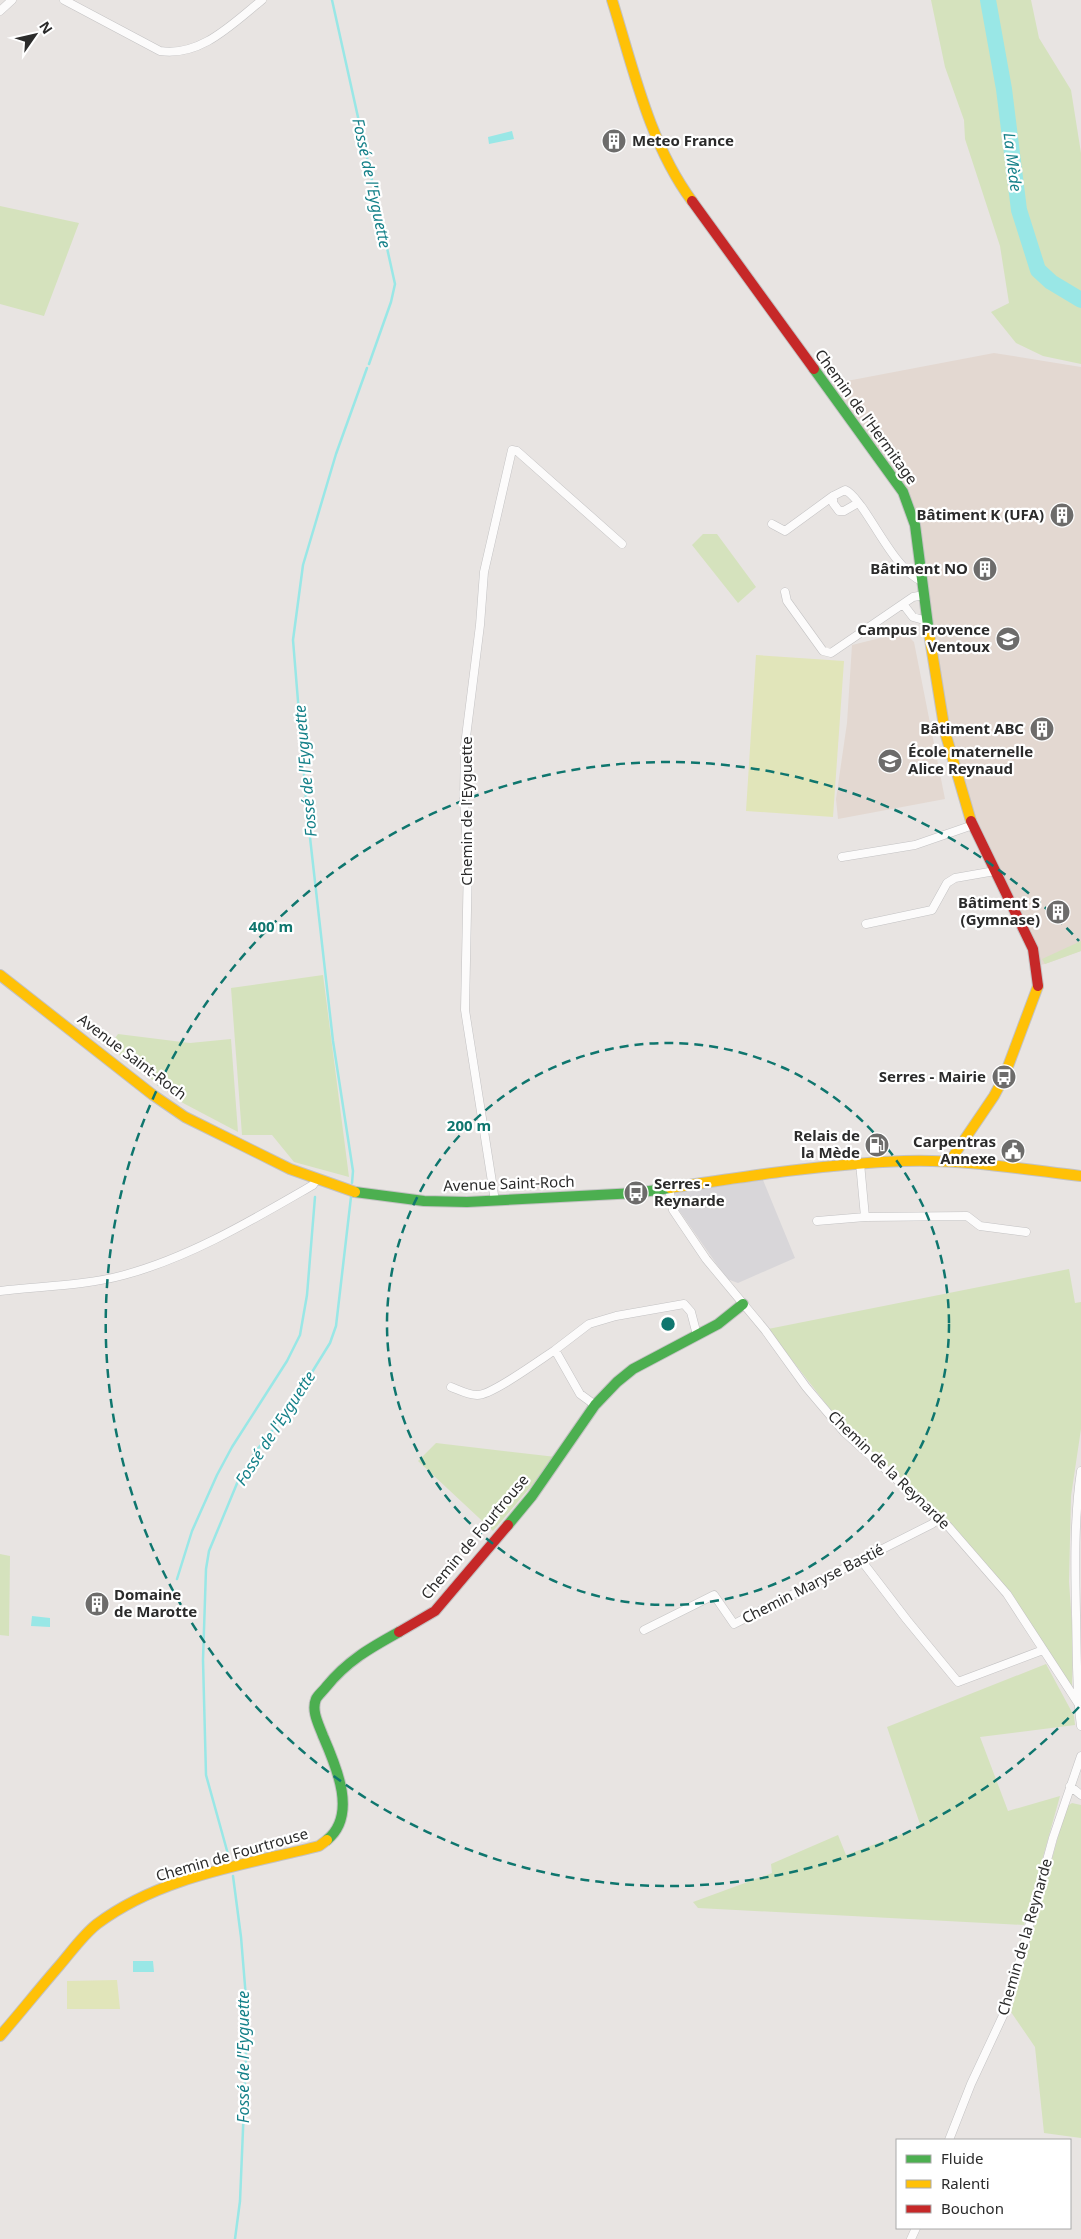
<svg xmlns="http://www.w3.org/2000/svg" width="1081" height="2239" viewBox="0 0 1081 2239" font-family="'Noto Sans',sans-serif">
<rect width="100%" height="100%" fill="#e8e4e2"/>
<path fill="#d8d6d9" d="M763,1180L795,1258L738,1283L727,1279L678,1209L675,1193Z"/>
<path fill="#e3d8d1" d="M994,353L1081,367V951L1045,964L1040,965L1037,946L970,805L947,721L919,523L913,502L904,484L831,384Z
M904,632L914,642L945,799L838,819L836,799L847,723L852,645Z"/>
<path fill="#d5e2bd" d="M931,0H984L1001,93L1016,213L1035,273L1051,287L1081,305V364L1043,356L1016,343L991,312L1009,303L1000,246L965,139L964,120L945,67Z
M992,0H1031L1039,38L1071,90L1081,153V296L1054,279L1042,268L1022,210L1008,86Z
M0,206L79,223L44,316L0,304Z
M703,534H717L756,587L738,603L692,545Z
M1081,941V951L1045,964L1042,959Z
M323,975L349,1177L294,1162L272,1135H242L231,988Z
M118,1034L190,1043L231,1039L238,1132L183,1103L109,1047Z
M1069,1269L1075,1303L1081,1302V1429L1071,1496L1069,1582L1073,1638L1072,1689L1016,1601L945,1519L847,1431L768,1329Z
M436,1443L556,1457L493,1531L418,1461Z
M0,1554L10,1556L9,1636L0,1635Z
M1046,1664L1074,1716L1075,1725L980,1737L1008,1811L1060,1796L1024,1925L698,1908L693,1902L772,1873L771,1864L838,1835L846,1855L921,1827L887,1727Z
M1072,1803L1081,1805V2138L1044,2133L1035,2047L1011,2012L1066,1807Z"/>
<path fill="#e1e5ba" d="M756,655L844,661L833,817L746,811Z
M117,1980L120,2009H67V1981Z"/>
<path fill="#99e7e6" d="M512,131L514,139L489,144L488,137Z
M32,1616L50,1618V1627L31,1626Z
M133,1961H153L154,1972H133Z"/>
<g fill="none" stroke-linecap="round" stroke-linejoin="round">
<path stroke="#99e7e6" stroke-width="2.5" d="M332,0L395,284L391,302L369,364
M352,1183L353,1171L333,1041L307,811L293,640L303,565L336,454L367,368
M177,1579L192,1531L217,1475L232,1447L287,1361L300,1335L307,1295L315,1197
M231,1865L206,1775L203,1660L206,1569L209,1551L238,1481L256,1451L280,1421L309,1377L330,1343L336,1326L351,1197
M233,1876L241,1937L246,1998V2058L240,2201L235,2239"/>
<path stroke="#99e7e6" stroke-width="16" d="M988,0L1004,89L1019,210L1038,270L1051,282L1081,300"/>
<defs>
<path id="street" d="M64,0L160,51C201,57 232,24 262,0
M0,11L12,0
M858,503L844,511H839L833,503V496L845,490C852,493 856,500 861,506C876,526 899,573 922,581
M772,524L785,531L833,496
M785,592L787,601L823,651L831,653L913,597L924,595
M903,604L913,617L927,621
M842,857L915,845L973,825
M866,924L932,910L947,883L955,878L995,871
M860,1163L865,1217L967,1216L980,1226L1026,1232
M669,1188L673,1210L706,1259L765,1330L806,1387L844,1432L947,1525L1007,1594L1078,1703
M495,1201L465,1010L468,861L464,800L465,745L480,625L484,572L512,450L517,451L622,544
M817,1221L865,1217
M0,1291C41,1286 84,1286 124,1275C191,1257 254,1219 313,1185L316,1180
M451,1387C459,1390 468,1395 477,1395C491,1396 541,1359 555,1350
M595,1405L580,1394L555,1350L589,1324L616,1316L684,1304L691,1312L697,1335
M1081,1471C1074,1518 1075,1567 1076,1614C1077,1651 1076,1689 1081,1726
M861,1560L907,1620L958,1682L1043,1650
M644,1630L714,1595L734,1624L932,1524L939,1518
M1070,1786L1081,1795
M949,2140L971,2084L1007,2007L1053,1838L1081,1756
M911,2239L916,2228"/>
<path id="fast" d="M814,369L903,492L915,525L929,633
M355,1192L424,1201L467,1202L636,1193L670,1188
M508,1525L532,1496L595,1405L617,1382L633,1369L718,1324L743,1304
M327,1840C358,1815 336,1766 323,1736C319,1725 311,1711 316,1699C318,1695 323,1691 326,1687C347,1661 370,1648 399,1632"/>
<path id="slow" d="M612,0C633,67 649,143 692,201
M929,633L945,732L971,821
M0,975L153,1095L185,1117L290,1169L355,1192
M953,1161L954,1155L994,1096L1004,1077L1038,986
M670,1188C748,1176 825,1164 904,1161C963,1159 1022,1169 1081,1176
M0,2036C20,2013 39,1989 59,1966C71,1952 83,1935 97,1924C161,1876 244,1865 319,1846L327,1840"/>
<path id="jam" d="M692,201L814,369
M971,821L1033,949L1038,986
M399,1632L435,1611L508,1525"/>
</defs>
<use href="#street" stroke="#c3c2c3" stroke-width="9"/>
<use href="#fast" stroke="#c3c2c3" stroke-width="12"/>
<use href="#slow" stroke="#c3c2c3" stroke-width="12"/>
<use href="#jam" stroke="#c3c2c3" stroke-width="12"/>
<use href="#street" stroke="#fcfbfb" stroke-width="8"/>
<use href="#fast" stroke="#4caf50" stroke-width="10"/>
<use href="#slow" stroke="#ffc107" stroke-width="10"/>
<use href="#jam" stroke="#c62828" stroke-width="10"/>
</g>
<g fill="none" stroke="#0f766e" stroke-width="2.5" stroke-dasharray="9 6">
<circle cx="668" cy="1324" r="281"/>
<path d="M1079 1707A562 562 0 1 1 1079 941"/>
</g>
<defs>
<symbol id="building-disc" viewBox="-11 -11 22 22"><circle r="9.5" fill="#6d6c6b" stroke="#fff"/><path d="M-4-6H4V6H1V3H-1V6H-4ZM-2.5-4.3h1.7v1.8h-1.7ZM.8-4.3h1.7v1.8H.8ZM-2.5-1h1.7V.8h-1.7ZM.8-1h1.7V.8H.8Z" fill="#fff"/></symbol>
<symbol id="school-disc" viewBox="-11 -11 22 22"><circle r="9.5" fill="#6d6c6b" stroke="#fff"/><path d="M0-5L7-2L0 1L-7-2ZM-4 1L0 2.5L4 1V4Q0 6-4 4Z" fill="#fff"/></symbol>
<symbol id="bus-disc" viewBox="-11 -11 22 22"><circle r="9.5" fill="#6d6c6b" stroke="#fff"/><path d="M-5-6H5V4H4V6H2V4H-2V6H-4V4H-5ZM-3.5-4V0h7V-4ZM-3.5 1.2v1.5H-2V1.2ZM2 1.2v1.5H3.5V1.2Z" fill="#fff"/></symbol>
<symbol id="fuel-disc" viewBox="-11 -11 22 22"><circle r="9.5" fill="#6d6c6b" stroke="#fff"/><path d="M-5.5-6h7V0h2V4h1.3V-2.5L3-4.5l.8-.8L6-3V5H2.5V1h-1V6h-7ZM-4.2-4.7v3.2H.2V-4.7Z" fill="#fff"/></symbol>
<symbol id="civic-disc" viewBox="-11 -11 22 22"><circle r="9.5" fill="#6d6c6b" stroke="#fff"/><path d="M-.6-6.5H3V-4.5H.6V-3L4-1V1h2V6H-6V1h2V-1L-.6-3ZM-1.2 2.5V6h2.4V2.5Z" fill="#fff"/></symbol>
</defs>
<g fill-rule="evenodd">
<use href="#building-disc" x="600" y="127" width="28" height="28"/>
<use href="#building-disc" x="1048" y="501" width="28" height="28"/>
<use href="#building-disc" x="971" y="555" width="28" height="28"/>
<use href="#school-disc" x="994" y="625" width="28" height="28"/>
<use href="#building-disc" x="1028" y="715" width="28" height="28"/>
<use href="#school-disc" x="876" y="747" width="28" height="28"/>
<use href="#building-disc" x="1044" y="898" width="28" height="28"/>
<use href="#bus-disc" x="990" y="1063" width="28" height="28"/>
<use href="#fuel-disc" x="863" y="1131" width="28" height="28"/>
<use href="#civic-disc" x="999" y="1137" width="28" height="28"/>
<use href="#bus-disc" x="622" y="1179" width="28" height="28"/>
<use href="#building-disc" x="83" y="1590" width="28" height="28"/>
</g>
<g text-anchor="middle" stroke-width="4.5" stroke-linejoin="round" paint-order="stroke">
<g font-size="15" font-weight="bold" fill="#2b2b2b" stroke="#fff" text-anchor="end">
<text x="632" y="146" text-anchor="start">Meteo France</text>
<text x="1044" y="520">Bâtiment K (UFA)</text>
<text x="968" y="574">Bâtiment NO</text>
<text x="990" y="635">Campus Provence<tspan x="990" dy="17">Ventoux</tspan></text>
<text x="1024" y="734">Bâtiment ABC</text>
<text x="908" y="757" text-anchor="start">École maternelle<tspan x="908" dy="17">Alice Reynaud</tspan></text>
<text x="1040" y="908">Bâtiment S<tspan x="1040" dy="17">(Gymnase)</tspan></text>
<text x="986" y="1082">Serres - Mairie</text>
<text x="860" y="1141">Relais de<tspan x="860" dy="17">la Mède</tspan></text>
<text x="996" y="1147">Carpentras<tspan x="996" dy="17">Annexe</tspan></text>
<text x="654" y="1189" text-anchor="start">Serres -<tspan x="654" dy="17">Reynarde</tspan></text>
<text x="114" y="1600" text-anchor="start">Domaine<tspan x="114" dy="17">de Marotte</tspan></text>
</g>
<g font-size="15" fill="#2b2b2b" stroke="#fff">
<text transform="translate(866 417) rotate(54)" y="5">Chemin de l'Hermitage</text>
<text transform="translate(467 811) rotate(-90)" y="5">Chemin de l'Eyguette</text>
<text transform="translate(132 1057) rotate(37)" y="5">Avenue Saint-Roch</text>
<text transform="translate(509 1184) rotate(-2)" y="5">Avenue Saint-Roch</text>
<text transform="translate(889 1470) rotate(44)" y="5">Chemin de la Reynarde</text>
<text transform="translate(475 1537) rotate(-50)" y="5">Chemin de Fourtrouse</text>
<text transform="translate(813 1584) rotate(-27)" y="5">Chemin Maryse Bastié</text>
<text transform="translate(232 1855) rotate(-16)" y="5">Chemin de Fourtrouse</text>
<text transform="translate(1025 1937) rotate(-74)" y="5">Chemin de la Reynarde</text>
</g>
<g font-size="16" font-style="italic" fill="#158189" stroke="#fff">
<text transform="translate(1013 162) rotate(83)" y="6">La Mède</text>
<text transform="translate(372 183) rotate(78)" y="6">Fossé de l'Eyguette</text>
<text transform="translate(305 771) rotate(-95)" y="6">Fossé de l'Eyguette</text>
<text transform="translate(275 1428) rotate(-57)" y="6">Fossé de l'Eyguette</text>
<text transform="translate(243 2057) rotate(-90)" y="6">Fossé de l'Eyguette</text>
</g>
</g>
<circle cx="668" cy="1324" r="8" fill="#0f766e" stroke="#fff" stroke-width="2.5"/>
<g font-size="15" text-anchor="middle" font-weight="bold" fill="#0f766e" stroke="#fff" stroke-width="4.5" stroke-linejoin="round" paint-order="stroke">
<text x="271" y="932">400 m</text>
<text x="469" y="1131">200 m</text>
</g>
<rect x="896" y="2139" width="175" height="90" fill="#ffffff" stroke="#aaaaaa"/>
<rect x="906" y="2155" width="25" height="8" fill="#4caf50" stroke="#aaaaaa"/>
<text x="941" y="2164" font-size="15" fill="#2b2b2b">Fluide</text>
<rect x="906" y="2180" width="25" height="8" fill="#ffc107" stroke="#aaaaaa"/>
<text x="941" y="2189" font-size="15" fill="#2b2b2b">Ralenti</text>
<rect x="906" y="2205" width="25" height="8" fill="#c62828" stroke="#aaaaaa"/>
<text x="941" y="2214" font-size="15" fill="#2b2b2b">Bouchon</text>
<g transform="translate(35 35) rotate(56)" stroke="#ffffff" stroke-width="4" paint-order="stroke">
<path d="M0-4L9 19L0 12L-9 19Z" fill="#2b2b2b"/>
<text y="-8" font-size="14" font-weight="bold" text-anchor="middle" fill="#2b2b2b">N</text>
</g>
</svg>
